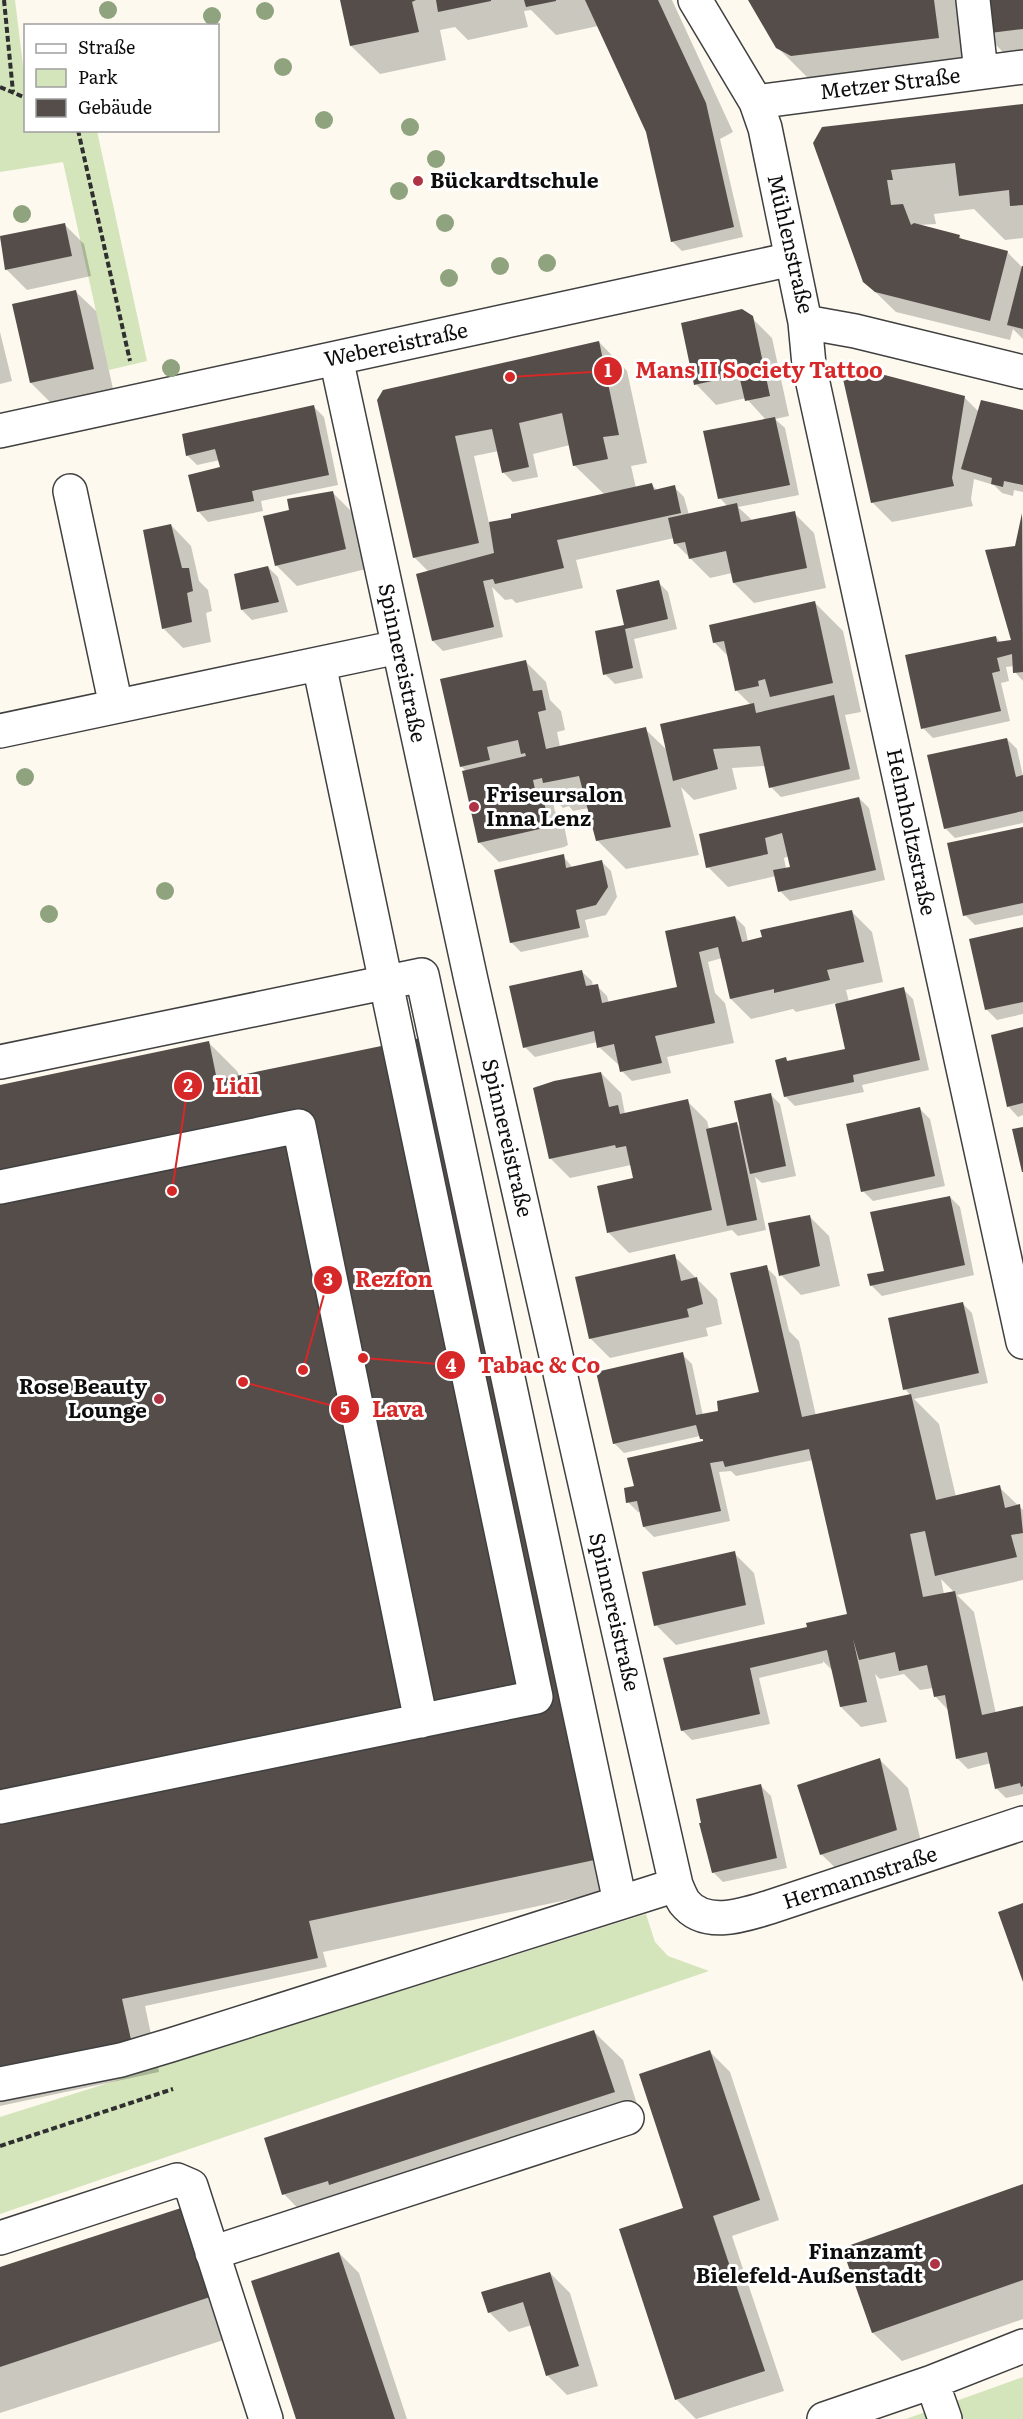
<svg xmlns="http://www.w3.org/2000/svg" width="1023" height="2419" viewBox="0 0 1023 2419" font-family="Literata,serif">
<rect width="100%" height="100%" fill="#fdf9ee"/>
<path fill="#d4e4bb" d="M0,0H15L25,82L26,130L97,131L147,361L109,370L63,162L0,172Z
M646,1914L655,1942L668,1956L709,1971L0,2214V2117Z
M1023,2377V2419H906Z"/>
<path fill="#0003" fill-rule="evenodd" d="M341,0H672L733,132L720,139L743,237L682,251L672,241L648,133L598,26L556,35L531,10L524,11L528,27L468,40L455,27L440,30L446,60L380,74L351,46Z
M750,0H957L982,82L822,92L777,47Z
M1023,0V72L984,33Z
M1023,105V238L1005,240L974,209L934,214L936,224L918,225L959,236L964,241L1007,252L1023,268V339L1013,329L1010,340L896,312L864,281L814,143Z
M64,224L84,244L91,276L27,290L7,270L0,238Z
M75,291L96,311L113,389L51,403L31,383Z
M752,318L772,338L789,416L775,419L785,428L799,495L738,507L753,521L794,513L814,533L826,588L754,603L734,583L732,573L710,578L675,543L674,538L576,560L583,588L516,603L512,599L505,600L492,587L503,637L443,651L433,641L429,572L414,557L379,400L599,342L627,371L647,463L631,466L636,488L652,485L658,491L674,487L684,497L689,515L728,507L720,498L766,420L746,398L716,405L696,384ZM570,445L574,465L605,495L489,523L474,456L499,451L503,472L513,482L538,477L533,454Z
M0,332L12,381L0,384Z
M964,397L979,412H1023V492L1014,490L1013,496L1002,493L994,485L974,479L971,499L973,506L892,522L872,502Z
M314,407L324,417L338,485L261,501L263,511L208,522L198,511L222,468L220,460L197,465L187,455Z
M333,493L353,513L366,569L297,586L277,566L265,517L290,511Z
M1023,516V681L1015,672L1014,666L1006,667L1009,681L1001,683L1010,721L933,738L923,728L996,637L1001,643L1014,641L1019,547L1017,545Z
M171,525L191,546L199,581L208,590L212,611L206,613L211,642L183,648L163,628Z
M268,567L278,577L288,612L252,620L242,610Z
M658,582L668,592L677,629L634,639L643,678L615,684L605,674L626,626Z
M815,603L843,631L861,712L845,715L860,779L781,797L771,787L766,766L732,768L737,789L694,800L681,787L699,855L626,869L597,840L589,808L573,811L569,806L563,808L552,796L555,812L563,820L568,845L564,847L499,862L479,842L466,771L461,766L526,662L546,682L550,700L561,711L565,730L557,732L560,747L645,729L668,751L751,705L736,690L728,656L714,642Z
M1007,739L1017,749L1023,776V823L955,838L945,828Z
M859,798L869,808L885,880L790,901L780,891L776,876L728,887L708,867L701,835ZM789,856L792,868L786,869L784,858Z
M1023,829V915L975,925L965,915Z
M563,856L573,868L601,861L611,871L617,897L606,915L585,920L589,937L521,952L511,942Z
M852,912L872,932L883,982L846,990L849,1002L903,989L913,999L929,1070L862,1085L864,1092L795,1106L785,1096L786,1059L789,1062L846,1050L836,1003L796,1012L793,1009L751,1019L731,999L722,958L708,962L715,993L725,1003L734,1043L667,1057L671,1073L632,1081L622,1071L621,1067L599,1047L597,1042L535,1057L525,1047L581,971L592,981L593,987L597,986L607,996L609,1004L680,988L667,933L735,917L745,927L748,942Z
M1023,928V1014L997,1020L987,1010L971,940Z
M1023,1029V1115L1018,1117L1008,1106Z
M208,1042L237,1071L627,1887L323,1952L327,1967L145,2006L159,2072L0,2106V1086Z
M601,1073L621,1093L625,1114L687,1101L707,1121L709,1129L737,1124L742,1129L770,1094L780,1104L796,1176L762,1183L755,1177L766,1230L738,1236L732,1230L629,1253L609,1233L635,1180L631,1165L570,1178L550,1158L535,1087Z
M920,1109L930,1119L945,1186L873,1201L863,1191Z
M950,1197L960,1207L974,1275L882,1296L872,1286Z
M809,1216L829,1236L840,1286L801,1295L781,1275Z
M674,1256L717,1299L722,1324L706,1328L708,1336L610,1358L590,1338Z
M766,1267L776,1277L789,1331L799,1341L816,1416L911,1396L905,1389L962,1303L972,1313L988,1383L914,1399L939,1424L956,1497L999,1487L1023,1510V1580L957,1595L974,1612L996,1714L1023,1708V1794L1006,1798L996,1788L991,1763L968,1769L958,1759L948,1710L935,1696L933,1688L920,1690L904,1674L880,1679L875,1674L887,1722L861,1727L841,1707L833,1671L823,1661V1663L759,1678L770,1724L692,1740L682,1730L665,1659L806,1628L850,1615L813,1460L736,1476L731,1471L719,1472L730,1521L654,1537L644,1527L641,1511L638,1512L628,1502L636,1487L704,1442L700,1436L624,1453L614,1443L682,1354L692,1364L703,1416L720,1412L761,1393ZM941,1579L954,1592L944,1594Z
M734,1553L754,1573L765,1624L676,1645L656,1625Z
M880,1760L908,1788L925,1858L850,1882L821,1854Z
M761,1786L771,1796L787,1868L723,1882L713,1872Z
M594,2032L623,2060L642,2120L312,2223L284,2194Z
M710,2052L730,2072L779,2220L732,2236L784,2391L696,2419L677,2400L621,2230L685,2209Z
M1023,2185V2319L902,2361L873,2333L844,2249Z
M180,2209L245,2333L0,2413V2269Z
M339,2253L359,2273L407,2419H298Z
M550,2273L570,2293L598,2386L567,2395L547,2375L532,2325L509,2332L489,2312Z"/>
<path fill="#544d4a" d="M340,0H416L412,2L419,32L350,46Z
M436,0H491V1L438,12Z
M524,0H556V1L526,7Z
M585,0H658L706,103L734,227L671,242L646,132Z
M748,0H934L939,38L791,56L776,48Z
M978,0H1023V29L982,34Z
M1023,104V205L1010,206L1009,190L959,196L955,163L891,170L893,180H887L891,205L903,204L911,225L914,223L960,235L959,238L1008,251L990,321L875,292L863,282L813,143L822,127Z
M65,223L72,256L5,270L0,236Z
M1022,266H1023V329L1007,325Z
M76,290L94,369L30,383L12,304Z
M742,309L753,316L770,396L745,401L739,375L694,385L681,323Z
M599,341L619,435L603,437L608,459L573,466L562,413L519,423L529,467L502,473L492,429L455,436L479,543L413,558L377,400L383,390Z
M854,367L965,396L952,478L954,486L871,503L843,379Z
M981,400L1023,410V485L1004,481L1003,487L991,484L992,478L961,469Z
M314,405L329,475L252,491L254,501L197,512L188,475L220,467L215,449L186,456L182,434Z
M775,417L790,485L718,499L703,431Z
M652,483L654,490L675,485L681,513L557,540L564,568L495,584L493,579L483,581L494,627L432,641L416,574L494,553L489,522L511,518V514Z
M333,491L346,549L275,566L263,516L289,510L287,499Z
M737,503L741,522L795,511L807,568L733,583L726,551L689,559L685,542L674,544L668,518Z
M1022,513L1023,672L1013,673L1012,654L997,658L1000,671L992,673L1001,711L921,729L905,655L996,636L997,642L1011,640L985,550L1015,546Z
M171,524L182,568H189L193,591L187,593L192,622L162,629L143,530Z
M268,566L279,602L241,610L234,574Z
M659,580L668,619L625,629L633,668L603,675L595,631L624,625L616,590Z
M815,601L833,683L770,697L765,679L758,681L759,686L735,691L724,641L713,643L709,625Z
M526,660L533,691L542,690L546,710L538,712L546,749L646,727L671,827L596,841L579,776L543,783L542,778L533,780L537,799L543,798L549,824L544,828L478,843L462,771L526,756L525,753L521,754L518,740L487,747L490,760L460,767L440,679Z
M834,695L850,769L769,788L760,746L713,749L718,769L673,781L660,724L754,703L756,713Z
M1007,738L1016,777L1023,775V811L944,829L927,755Z
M859,797L876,870L778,892L773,870L790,867L782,833L765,838L768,854L706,868L699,834Z
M1023,827V903L963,916L947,843Z
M564,854L566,868L602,860L608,887L596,905L576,910L580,928L510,943L494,870Z
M852,910L864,962L827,970L830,980L774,993V989L730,999L718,947L699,952L715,1023L655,1036L662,1063L620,1072L614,1044L597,1048L594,1031L523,1048L509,986L582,970L586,986L598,984L602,1003L677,987L665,931L735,916L742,942L762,937L760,930Z
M1023,927V1002L985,1010L969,939Z
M904,987L920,1060L853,1075L854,1082L784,1097L775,1060L786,1057L787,1061L845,1049L835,1004Z
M1023,1027V1103L1007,1107L991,1035Z
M425,1037L599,1859L309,1921L318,1958L122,1999L132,2044L0,2072V1085L209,1041L217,1080Z
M601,1072L609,1107L618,1105L620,1114L688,1099L712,1210L607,1233L597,1186L633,1178L626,1146L616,1148L615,1145L549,1159L533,1088L554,1081Z
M771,1093L786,1166L750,1174L734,1101Z
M920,1107L935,1176L861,1192L846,1124Z
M737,1122L757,1220L727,1226L706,1129Z
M1023,1127V1172H1022L1012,1129Z
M950,1196L965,1265L870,1286L867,1274L884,1271L870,1212Z
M810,1215L820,1266L779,1276L768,1223Z
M675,1254L681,1281L697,1277L703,1304L687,1309L689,1317L589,1339L575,1277Z
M767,1265L802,1417L911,1394L936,1500L1000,1485L1005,1508L1020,1504L1023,1533L1011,1535L1017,1557L935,1576L925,1531L910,1534L923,1597L955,1591L982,1715L1023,1706V1786L1021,1787L1020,1783L995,1789L987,1752L956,1759L945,1695L934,1697L927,1665L899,1671L895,1652L859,1660L853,1639L867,1702L840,1707L827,1650L750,1668L760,1714L681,1731L663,1658L807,1627L806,1623L847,1614L809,1449L725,1467L723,1461L710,1463L721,1511L643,1527L637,1501L626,1503L624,1488L634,1486L627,1458L703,1441V1439H700L696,1425L613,1444L596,1372L683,1352L696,1415L718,1411L717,1401L759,1392L730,1273Z
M963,1302L979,1373L903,1390L888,1318Z
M735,1551L746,1605L654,1626L642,1572Z
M880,1758L897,1830L820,1855L797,1785Z
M761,1784L777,1858L712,1873L699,1823H701L696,1799Z
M1023,1903V1982L998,1912Z
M594,2030L615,2092L329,2185L328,2181L282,2195L264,2138Z
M710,2050L760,2200L713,2216L765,2371L675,2400L619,2229L683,2208L639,2074Z
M1023,2184V2280L872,2333L842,2248Z
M181,2208L210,2297L0,2367V2267Z
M339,2252L395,2419H296L251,2281Z
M550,2272L579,2366L546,2376L523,2302L488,2313L481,2292Z"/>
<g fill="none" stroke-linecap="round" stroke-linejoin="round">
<defs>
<path id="minor" d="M695,0L756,102L765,128L805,322L855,331L1023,372
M973,0L981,72
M756,102L1023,67
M805,322L809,365L1023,1342
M336,358L471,980L676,1885C678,1890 681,1897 684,1902C705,1929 744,1915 770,1907L1023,1823
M0,431L792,259
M70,491L116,706
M0,731L398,647
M0,1062L422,975L620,1902
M0,1187L299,1126L421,1721
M0,1807L536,1697L319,664
M0,2084L121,2060L171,2045L676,1885
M0,2238L177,2180L191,2186L266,2419
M212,2253L627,2118
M932,2382L945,2419
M824,2419L932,2382L1023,2346"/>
</defs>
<use href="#minor" stroke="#404040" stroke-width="36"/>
<path stroke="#2f2f2f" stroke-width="4" stroke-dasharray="6 3" stroke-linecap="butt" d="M4,0L13,92
M0,87L26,98
M78,130L130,361
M0,2146L173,2089"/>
<use href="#minor" stroke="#fff" stroke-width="33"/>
</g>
<g fill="#8fa37f">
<circle cx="108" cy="10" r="9"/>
<circle cx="265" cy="11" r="9"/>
<circle cx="212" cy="16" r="9"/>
<circle cx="283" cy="67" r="9"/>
<circle cx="324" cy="120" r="9"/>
<circle cx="410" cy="127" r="9"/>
<circle cx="436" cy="159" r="9"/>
<circle cx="399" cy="191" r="9"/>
<circle cx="22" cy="214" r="9"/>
<circle cx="445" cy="223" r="9"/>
<circle cx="547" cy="263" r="9"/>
<circle cx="500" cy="266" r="9"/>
<circle cx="449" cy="278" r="9"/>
<circle cx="171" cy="368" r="9"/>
<circle cx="25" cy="777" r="9"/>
<circle cx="165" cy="891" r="9"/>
<circle cx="49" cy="914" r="9"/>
</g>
<g fill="#ae3345" stroke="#fff" stroke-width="2">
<circle cx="418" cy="181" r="6"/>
<circle cx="474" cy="807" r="6"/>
<circle cx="159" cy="1399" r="6"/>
<circle cx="935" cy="2264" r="6"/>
</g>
<g text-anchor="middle" stroke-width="6" stroke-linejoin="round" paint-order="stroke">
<g font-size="21" fill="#0d0d0d" stroke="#fff">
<text transform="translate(890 84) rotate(-7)" y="7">Metzer Straße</text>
<text transform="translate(790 244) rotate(77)" y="7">Mühlenstraße</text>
<text transform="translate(396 345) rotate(-12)" y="7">Webereistraße</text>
<text transform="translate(402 663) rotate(78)" y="7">Spinnereistraße</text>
<text transform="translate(911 832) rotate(78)" y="7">Helmholtzstraße</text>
<text transform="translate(507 1138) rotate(77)" y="7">Spinnereistraße</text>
<text transform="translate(614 1612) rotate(77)" y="7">Spinnereistraße</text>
<text transform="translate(860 1878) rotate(-18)" y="7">Hermannstraße</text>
</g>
<g font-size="21" font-weight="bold" fill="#0d0d0d" stroke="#fff" text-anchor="start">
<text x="430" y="188">Bückardtschule</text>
<text x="486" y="802">Friseursalon<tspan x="486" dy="24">Inna Lenz</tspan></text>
<text x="147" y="1394" text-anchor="end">Rose Beauty<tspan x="147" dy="24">Lounge</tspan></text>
<text x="923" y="2259" text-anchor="end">Finanzamt<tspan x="923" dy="24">Bielefeld-Außenstadt</tspan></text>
</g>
</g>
<path fill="none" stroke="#d62828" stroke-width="2" d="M510 377L608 371M172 1191L188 1086M303 1370L328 1280M363 1358L451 1365M243 1382L345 1409"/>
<g fill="#d62828" stroke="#fff" stroke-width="2">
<circle cx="510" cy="377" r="6"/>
<circle cx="172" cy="1191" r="6"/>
<circle cx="303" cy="1370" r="6"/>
<circle cx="363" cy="1358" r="6"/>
<circle cx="243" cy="1382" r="6"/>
<circle cx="608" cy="371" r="15"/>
<circle cx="188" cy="1086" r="15"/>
<circle cx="328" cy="1280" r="15"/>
<circle cx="451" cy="1365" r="15"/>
<circle cx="345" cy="1409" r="15"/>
</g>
<g font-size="18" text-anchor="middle" font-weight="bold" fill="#fff">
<text x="608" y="377">1</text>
<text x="188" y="1092">2</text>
<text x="328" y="1286">3</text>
<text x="451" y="1372">4</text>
<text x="345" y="1415">5</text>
</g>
<g font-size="22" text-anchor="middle" font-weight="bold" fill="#d62828" stroke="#fff" stroke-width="6" stroke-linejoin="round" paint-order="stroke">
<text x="759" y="378">Mans II Society Tattoo</text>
<text x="237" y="1094">Lidl</text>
<text x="394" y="1287">Rezfon</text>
<text x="539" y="1373">Tabac &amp; Co</text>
<text x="398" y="1417">Lava</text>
</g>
<rect x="24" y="24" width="195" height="108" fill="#ffffff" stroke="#9e9e9e" stroke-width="1.5"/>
<rect x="36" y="44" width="30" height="9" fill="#ffffff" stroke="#9e9e9e" stroke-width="1.5"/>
<text x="78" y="54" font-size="18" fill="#0d0d0d">Straße</text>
<rect x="36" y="69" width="30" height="18" fill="#d4e4bb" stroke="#9e9e9e" stroke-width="1.5"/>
<text x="78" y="84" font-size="18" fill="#0d0d0d">Park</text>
<rect x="36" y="99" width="30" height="18" fill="#544d4a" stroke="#9e9e9e" stroke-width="1.5"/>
<text x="78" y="114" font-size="18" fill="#0d0d0d">Gebäude</text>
</svg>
